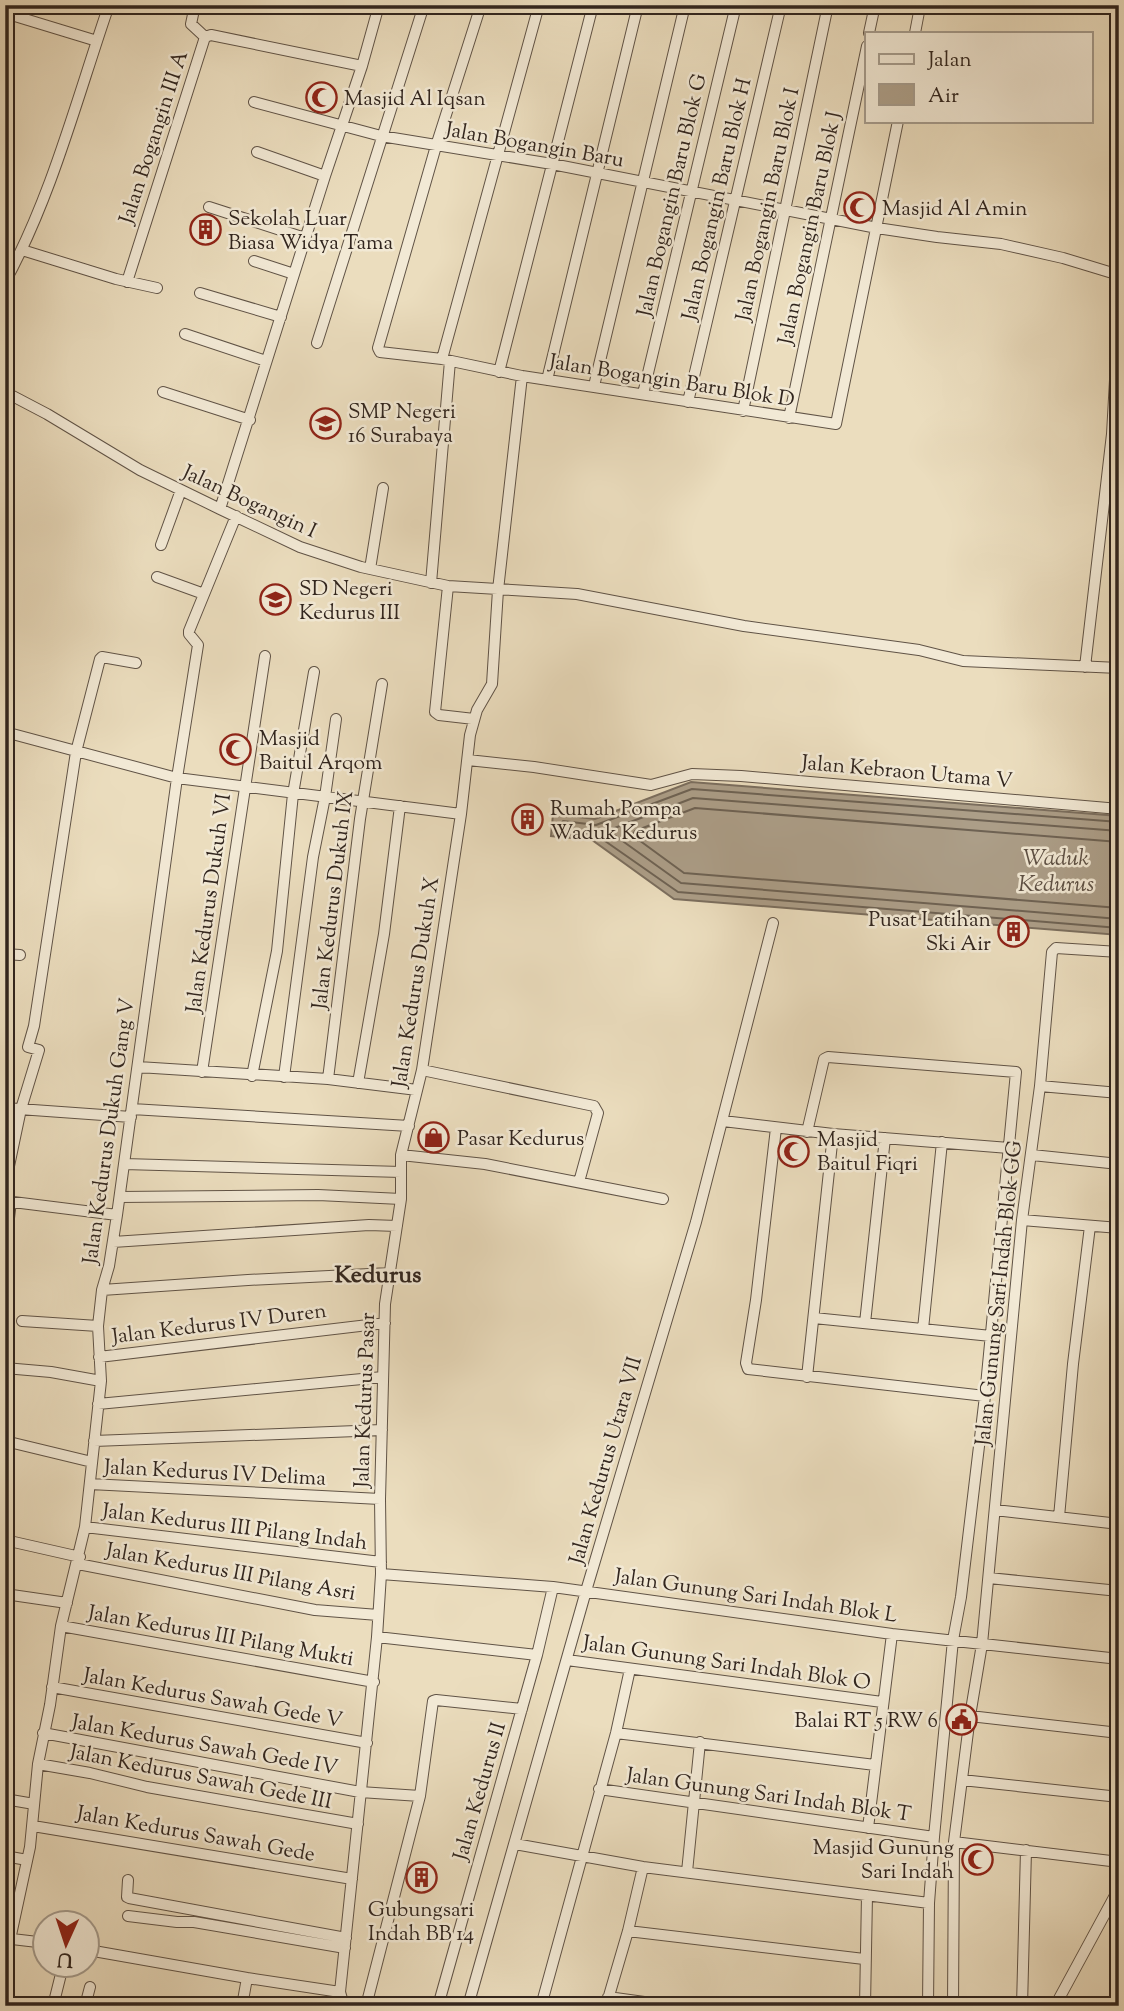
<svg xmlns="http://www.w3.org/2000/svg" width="1124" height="2011" viewBox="0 0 1124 2011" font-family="'Sorts Mill Goudy',serif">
<rect width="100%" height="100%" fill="#ebddbe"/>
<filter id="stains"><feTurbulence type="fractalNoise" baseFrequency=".00286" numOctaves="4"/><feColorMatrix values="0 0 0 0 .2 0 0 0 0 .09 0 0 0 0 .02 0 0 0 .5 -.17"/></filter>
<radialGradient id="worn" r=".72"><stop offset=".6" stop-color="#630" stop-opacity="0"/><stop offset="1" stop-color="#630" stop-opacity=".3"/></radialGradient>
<path fill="#ac9e88" stroke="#7b6e5e" stroke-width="2" d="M691,782L1119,816V935L674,899L592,840L551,836L553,814L595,819Z"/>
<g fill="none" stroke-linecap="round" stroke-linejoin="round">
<path stroke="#6e6253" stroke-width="2" d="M1119,822L692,789L596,825L563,821L559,826L562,830L595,834L678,892L1119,928
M1119,831L693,798L612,829L610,832L681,883L1119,919
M1119,842L695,808L635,831L632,835L684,873L1119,908"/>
<defs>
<path id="minor" d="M195,5L191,24L205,37
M481,5L436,146L378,348L380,352L442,359L522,376L836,424L898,121
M5,13L97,41
M869,33L875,5
M915,33L919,12
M205,37L211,35L362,66
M254,102L381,136L552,164L877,228L937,237L1001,244L1063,258L1119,275
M257,152L325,176
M209,207L305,238
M22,250L116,279L157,288
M254,261L294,274
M5,282C52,196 77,98 109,5
M127,282L205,37
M200,293L281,317
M185,334L266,361
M317,343L424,5
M442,359L539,5
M499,372L593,5
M547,380L638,5
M594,386L685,5
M5,392L47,414L140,470L220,509L300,547L361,567L448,586L577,594L744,626L919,650L963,661L1119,668
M163,392L250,420
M643,394L736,5
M688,402L781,5
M743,411L828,5
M789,418L867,46
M220,509L325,176L362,66L379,5
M161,545L181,490
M370,569L383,488
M157,577L204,594
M431,583L450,361
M448,586L435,712L439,715L474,719
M1085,667L1112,434L1119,308
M5,732L177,778L461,814
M468,760L534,767L651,785L692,774L741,776L1119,809
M5,954L20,955
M138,1067L328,1079L417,1090
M422,1070L594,1106L598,1113L579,1182
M202,1072L265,656
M252,1076L277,951L293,794L314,672
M284,1077L313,857L325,797L336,719
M328,1079L360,819L382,684
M358,1083L384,934L400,806
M1040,1086L1119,1093
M5,1108L131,1117
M132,1109L409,1126
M723,1121L833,1134L1009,1148
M776,1128L756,1300L746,1363L748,1369L985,1396
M807,1132L824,1059L828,1057L1016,1072L985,1396L961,1597L953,1640L934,1837L929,1903L928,2006
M401,1155L485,1164L663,1199
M1032,1155L1119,1164
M124,1164L401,1172
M5,1185L21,1109L39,1050L28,1047L34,1026L76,752L100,659L102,657L136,663
M120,1197L318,1195L401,1199
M5,1201L117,1215
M1022,1220L1119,1228
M113,1242L369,1225L397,1226
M5,1252L11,1201
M102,1290L248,1280L390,1273
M814,1318L991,1336
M22,1321L98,1326
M865,1323L885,1138
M923,1329L942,1142
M99,1357L385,1323
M5,1368L51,1372L101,1381
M807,1377L833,1134
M98,1404L383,1377
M5,1441L92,1462
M94,1441L382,1430
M90,1484L380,1499
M995,1510L1119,1524
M1059,1517L1073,1364L1090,1226
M85,1527L381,1562
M5,1540L80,1557
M78,1564L315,1610L378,1615
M381,1574L553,1587L892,1634L1119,1659
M989,1578L1119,1591
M5,1594L67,1603
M61,1626L374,1682
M377,1637L537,1655
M567,1660L882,1702
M52,1687L367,1743
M970,1716L1119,1733
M43,1733L360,1792L420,1796
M616,1733L875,1765
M38,1764L90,1773L147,1787L358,1824
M962,1780L1119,1797
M599,1789L934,1837
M5,1799L34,1804
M33,1826L352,1879
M868,1828L892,1634
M954,1842L1119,1862
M515,1844L643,1867L929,1903
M5,1856L27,1860
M687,1872L700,1742
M128,1880L127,1897L129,1898L346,1938
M128,1916L177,1922H194L345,1948
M628,1931L864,1959
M46,1943L12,1939L11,1935L30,1847L38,1764L50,1705L61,1626L85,1527L101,1381L98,1326L102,1290L109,1266L117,1215L177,778L198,645L189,634V631L236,516
M88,1950L247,1978L340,1992
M608,1997L673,2006
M53,2006L63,1966
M85,2006L90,1987
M242,2006L247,1978
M344,2006L340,1992L377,1637L381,1574L380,1499L385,1304L401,1199V1155L422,1070L461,814L470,735L477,710L492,684L498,590L522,376
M366,2006L420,1796L433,1701L436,1700L522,1709
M438,2006L537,1655L553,1587
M468,2006L586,1591L696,1222L773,923
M541,2006L616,1733L630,1669
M606,2006L628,1931L643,1867
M865,2006L867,1895
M953,2006L954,1842L970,1716L982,1644L1022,1220L1040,1086L1052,952L1056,948L1119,952
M1022,2006L1026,1850
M1055,2006L1119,1888"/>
</defs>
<use href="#minor" stroke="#605346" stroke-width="12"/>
<use href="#minor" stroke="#f2e9d5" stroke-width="10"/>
</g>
<defs>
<symbol id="mosque-ring" viewBox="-11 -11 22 22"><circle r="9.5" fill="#f2e9d5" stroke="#8f2418" stroke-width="1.5"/><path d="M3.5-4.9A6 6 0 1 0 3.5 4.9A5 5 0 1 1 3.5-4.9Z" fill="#8f2418"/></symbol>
<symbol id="building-ring" viewBox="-11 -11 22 22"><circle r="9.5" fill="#f2e9d5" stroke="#8f2418" stroke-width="1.5"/><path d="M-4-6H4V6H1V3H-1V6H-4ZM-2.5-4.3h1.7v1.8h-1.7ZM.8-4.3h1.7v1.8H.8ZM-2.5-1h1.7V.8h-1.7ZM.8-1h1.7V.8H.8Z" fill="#8f2418"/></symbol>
<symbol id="school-ring" viewBox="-11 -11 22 22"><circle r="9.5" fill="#f2e9d5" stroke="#8f2418" stroke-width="1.5"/><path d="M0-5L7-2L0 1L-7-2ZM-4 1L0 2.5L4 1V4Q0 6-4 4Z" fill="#8f2418"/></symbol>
<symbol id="shop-ring" viewBox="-11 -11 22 22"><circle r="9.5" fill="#f2e9d5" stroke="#8f2418" stroke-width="1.5"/><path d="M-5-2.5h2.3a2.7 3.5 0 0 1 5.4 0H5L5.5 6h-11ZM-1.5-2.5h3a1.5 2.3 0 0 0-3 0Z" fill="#8f2418"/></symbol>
<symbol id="civic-ring" viewBox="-11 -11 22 22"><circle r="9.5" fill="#f2e9d5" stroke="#8f2418" stroke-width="1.5"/><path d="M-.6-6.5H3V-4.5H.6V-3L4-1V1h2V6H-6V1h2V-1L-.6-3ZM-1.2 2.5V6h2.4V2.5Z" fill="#8f2418"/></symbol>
</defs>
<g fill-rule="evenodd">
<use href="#mosque-ring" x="304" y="80" width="35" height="35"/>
<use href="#mosque-ring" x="842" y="190" width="35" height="35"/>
<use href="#building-ring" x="188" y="212" width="35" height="35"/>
<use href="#school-ring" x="308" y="406" width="35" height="35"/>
<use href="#school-ring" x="258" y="582" width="35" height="35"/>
<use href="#mosque-ring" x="218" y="732" width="35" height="35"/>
<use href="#building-ring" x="510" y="802" width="35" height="35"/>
<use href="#building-ring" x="996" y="914" width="35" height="35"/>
<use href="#shop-ring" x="416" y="1120" width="35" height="35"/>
<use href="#mosque-ring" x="776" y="1134" width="35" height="35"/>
<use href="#civic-ring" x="944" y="1702" width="35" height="35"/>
<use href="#mosque-ring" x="960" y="1842" width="35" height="35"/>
<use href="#building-ring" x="404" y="1860" width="35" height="35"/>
</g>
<g text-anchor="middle" stroke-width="5" stroke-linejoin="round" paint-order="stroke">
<g font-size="21" fill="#31251e" stroke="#f2e9d5" text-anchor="start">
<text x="344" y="105">Masjid Al Iqsan</text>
<text x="882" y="215">Masjid Al Amin</text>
<text x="228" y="225">Sekolah Luar<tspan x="228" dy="24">Biasa Widya Tama</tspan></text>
<text x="348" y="418">SMP Negeri<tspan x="348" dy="24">16 Surabaya</tspan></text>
<text x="299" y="595">SD Negeri<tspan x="299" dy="24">Kedurus III</tspan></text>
<text x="259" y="745">Masjid<tspan x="259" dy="24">Baitul Arqom</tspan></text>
<text x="550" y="815">Rumah Pompa<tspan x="550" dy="24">Waduk Kedurus</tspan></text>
<text x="991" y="926" text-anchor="end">Pusat Latihan<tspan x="991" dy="24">Ski Air</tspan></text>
<text x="457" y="1145">Pasar Kedurus</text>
<text x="817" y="1146">Masjid<tspan x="817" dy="24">Baitul Fiqri</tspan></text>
<text x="938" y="1727" text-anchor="end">Balai RT 5 RW 6</text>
<text x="954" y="1854" text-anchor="end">Masjid Gunung<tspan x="954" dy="24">Sari Indah</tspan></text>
<text x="421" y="1916" text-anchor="middle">Gubungsari<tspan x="421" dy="24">Indah BB 14</tspan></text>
</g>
<g font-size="21" fill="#31251e" stroke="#f2e9d5">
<text transform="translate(153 137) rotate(-72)" y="7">Jalan Bogangin III A</text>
<text transform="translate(535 144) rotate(10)" y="7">Jalan Bogangin Baru</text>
<text transform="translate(671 195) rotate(-77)" y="7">Jalan Bogangin Baru Blok G</text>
<text transform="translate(716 199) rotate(-77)" y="7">Jalan Bogangin Baru Blok H</text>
<text transform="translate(767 204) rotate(-78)" y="7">Jalan Bogangin Baru Blok I</text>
<text transform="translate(809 228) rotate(-78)" y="7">Jalan Bogangin Baru Blok J</text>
<text transform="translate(672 380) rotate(9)" y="7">Jalan Bogangin Baru Blok D</text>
<text transform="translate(250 501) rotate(25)" y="7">Jalan Bogangin I</text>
<text transform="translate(907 771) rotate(5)" y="7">Jalan Kebraon Utama V</text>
<text transform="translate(332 900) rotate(-83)" y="7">Jalan Kedurus Dukuh IX</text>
<text transform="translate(208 903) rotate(-82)" y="7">Jalan Kedurus Dukuh VI</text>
<text transform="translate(415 982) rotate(-81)" y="7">Jalan Kedurus Dukuh X</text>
<text transform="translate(108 1131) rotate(-82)" y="7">Jalan Kedurus Dukuh Gang V</text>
<text transform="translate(998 1293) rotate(-84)" y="7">Jalan Gunung Sari Indah Blok GG</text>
<text transform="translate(219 1323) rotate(-7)" y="7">Jalan Kedurus IV Duren</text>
<text transform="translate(364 1400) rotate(-88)" y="7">Jalan Kedurus Pasar</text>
<text transform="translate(605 1460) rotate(-74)" y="7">Jalan Kedurus Utara VII</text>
<text transform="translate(215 1472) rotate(3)" y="7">Jalan Kedurus IV Delima</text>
<text transform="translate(235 1526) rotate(7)" y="7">Jalan Kedurus III Pilang Indah</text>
<text transform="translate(231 1571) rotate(10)" y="7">Jalan Kedurus III Pilang Asri</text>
<text transform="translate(756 1595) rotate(8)" y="7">Jalan Gunung Sari Indah Blok L</text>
<text transform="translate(221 1635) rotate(10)" y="7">Jalan Kedurus III Pilang Mukti</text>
<text transform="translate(727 1662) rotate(8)" y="7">Jalan Gunung Sari Indah Blok O</text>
<text transform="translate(213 1697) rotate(10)" y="7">Jalan Kedurus Sawah Gede V</text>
<text transform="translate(205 1744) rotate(10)" y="7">Jalan Kedurus Sawah Gede IV</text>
<text transform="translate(201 1776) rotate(11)" y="7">Jalan Kedurus Sawah Gede III</text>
<text transform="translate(479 1791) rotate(-74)" y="7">Jalan Kedurus II</text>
<text transform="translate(769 1794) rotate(8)" y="7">Jalan Gunung Sari Indah Blok T</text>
<text transform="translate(196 1833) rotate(10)" y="7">Jalan Kedurus Sawah Gede</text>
</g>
<g font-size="23" font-style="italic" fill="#5c4f43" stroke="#f2e9d5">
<text x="1056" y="865">Waduk<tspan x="1056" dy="26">Kedurus</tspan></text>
</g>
<g font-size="24" font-weight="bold" fill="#31251e" stroke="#f2e9d5">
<text x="378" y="1282">Kedurus</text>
</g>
</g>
<rect width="1124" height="2011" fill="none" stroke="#ebddbe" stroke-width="28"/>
<rect x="7" y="7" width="1110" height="1997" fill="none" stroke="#31251e" stroke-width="3.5"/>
<rect x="14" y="14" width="1096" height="1983" fill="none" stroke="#31251e" stroke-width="2"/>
<rect x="865" y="32" width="228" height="91" fill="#f2e9d5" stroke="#a59b8c" stroke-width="2"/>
<rect x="879" y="54" width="35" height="10" fill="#f2e9d5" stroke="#a59b8c" stroke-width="2"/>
<text x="928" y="66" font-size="21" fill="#31251e">Jalan</text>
<rect x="879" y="84" width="35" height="21" fill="#ac9e88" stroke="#a59b8c" stroke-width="2"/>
<text x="928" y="102" font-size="21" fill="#31251e">Air</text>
<g transform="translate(66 1944) rotate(183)"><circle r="33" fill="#f2e9d5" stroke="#a59b8c" stroke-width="2"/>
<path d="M0-5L12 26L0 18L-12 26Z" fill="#8f2418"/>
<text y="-10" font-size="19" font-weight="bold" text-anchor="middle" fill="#31251e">U</text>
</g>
<rect width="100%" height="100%" filter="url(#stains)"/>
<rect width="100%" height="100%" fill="url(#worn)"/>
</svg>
